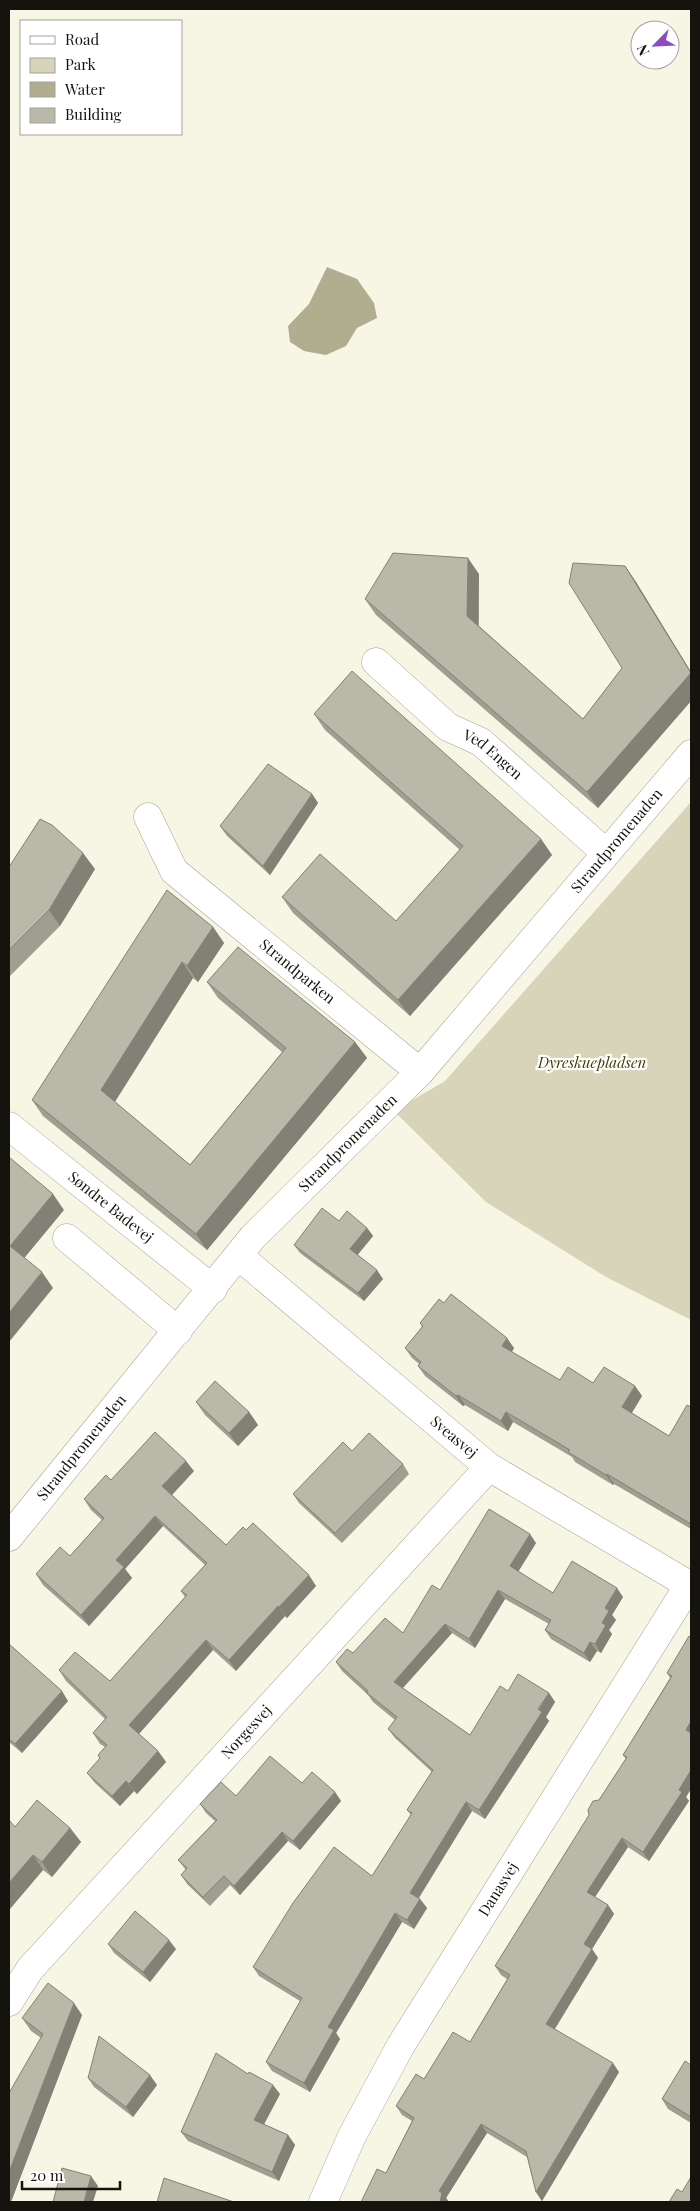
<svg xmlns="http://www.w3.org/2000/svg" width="700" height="2211" viewBox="0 0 700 2211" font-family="'Playfair Display',serif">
<rect width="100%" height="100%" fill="#f7f6e5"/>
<path fill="#d7d4b9" d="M691,802V1320L606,1277L486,1202L394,1111L445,1081Z"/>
<path fill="#b1ad8f" d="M327,267L357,279L374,303L377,318L357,328L346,346L326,355L304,351L290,342L288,326L309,304Z"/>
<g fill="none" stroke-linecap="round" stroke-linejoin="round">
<defs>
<g id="minor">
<path id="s1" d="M376,662L448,727L481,742L606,853"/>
<path id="s2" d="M148,817L174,871L420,1072"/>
<path id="s3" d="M9,1126L213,1289"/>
<path d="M67,1238L178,1331"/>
<path id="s4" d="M239,1256L489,1467L691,1586"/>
<path id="s5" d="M9,1537L253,1237L420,1072L691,754"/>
<path id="s6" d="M9,2002L30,1969L489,1467"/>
<path id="s7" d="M323,2202L352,2136L401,2045L689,1585"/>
</g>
</defs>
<use href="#minor" stroke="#a4a394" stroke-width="29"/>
<use href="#minor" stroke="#fff" stroke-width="28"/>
</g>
<path fill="#a09e91" d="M625,566L636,582L691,672V701L598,808L376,615L365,599L479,574V626L583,719L622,668Z
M314,714L541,839L552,855L410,1016L293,913L282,897L396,921L460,850L325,730Z
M312,794L318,803L270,875L227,836L220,826Z
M9,867L95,869L60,926L9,977Z
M213,927L224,943L198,982L193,978L115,1102L190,1165L282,1052L218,998L207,982L355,1042L367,1058L207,1250L43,1116L32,1100Z
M339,1221L367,1228L373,1236L357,1255L383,1279L364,1301L300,1253L294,1245Z
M444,1303L514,1348L512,1352L560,1380L635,1386L642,1396L632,1413L669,1436L691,1407V1529L614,1484L613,1485L575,1462L572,1457L513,1422L508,1431L465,1405L463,1406L425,1376L418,1366L419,1364L412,1358L405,1348L422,1327L420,1323Z
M196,1402L249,1412L258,1425L238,1446L205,1415Z
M352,1451L403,1464L409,1474L342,1543L299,1503L293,1494Z
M194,1471L172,1495L226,1545L316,1586L287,1618L285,1616L236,1671L213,1650L139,1734L158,1751L166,1762L137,1794L134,1791L120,1806L95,1783L87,1773L100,1759L98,1755L105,1747L100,1744L93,1733L105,1719L66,1681L59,1670L110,1681L185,1597L181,1591L205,1565L163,1526L125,1569L132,1578L89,1626L43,1585L36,1574L70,1556L102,1520L91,1510L84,1499L111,1480Z
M536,1543L518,1572L553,1593L623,1597L612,1615L616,1620L609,1630L612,1634L601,1653L597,1651L590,1662L551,1639L545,1630L549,1624L505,1599L475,1648L452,1633L403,1688L470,1735L508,1691L549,1693L555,1702L546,1717L549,1721L485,1819L472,1811L419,1898L420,1899L427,1908L414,1929L402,1922L336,2033L340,2039L310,2092L272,2071L266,2062L300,2001L259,1976L253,1967L372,1876L411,1815L407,1810L432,1772L395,1738L388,1729L395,1720L373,1702L368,1695L342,1671L336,1662L353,1653L403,1633L440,1590Z
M691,1638V1789L686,1797L689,1801L649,1861L628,1847L595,1897L608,1905L614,1914L592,1949L598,1958L555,2029L619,2072L542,2201L536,2192L527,2157L487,2133L446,2198L449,2202H361L386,2173L412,2121L402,2115L396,2106L424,2079L470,2042L507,1979L501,1975L495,1966L599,1800L626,1759L623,1755L670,1678L667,1673Z
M9,1644L68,1701L22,1753L9,1742Z
M302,1783L335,1792L341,1801L300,1850L288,1841L240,1895L230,1885L210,1906L187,1884L181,1875L186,1870L178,1860L215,1821L206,1813L200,1804L236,1796Z
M15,1827L70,1828L81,1842L52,1877L43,1870L9,1910Z
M108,1944L176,1949L150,1982L114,1953Z
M82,2015L11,2202H9L41,2038L31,2031L22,2018Z
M691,2065V2123L668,2109L662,2099Z
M88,2078L157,2085L133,2117L94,2087Z
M280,2094L264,2124L288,2135L295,2145L279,2181L188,2141L181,2132Z"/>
<path fill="#828176" d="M468,558L479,574L478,632L467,616Z
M625,566L636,582L691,672V701L598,808L587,792L691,673Z
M312,794L318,803L270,875L263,866Z
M541,839L552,855L410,1016L398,1000Z
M83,853L95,869L60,926L49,910Z
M213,927L224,943L198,982L187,966Z
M182,962L193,978L112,1106L101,1090Z
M355,1042L367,1058L207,1250L196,1234Z
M53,1194L64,1210L21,1262L10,1246Z
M367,1228L373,1236L356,1257L350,1249Z
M377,1270L383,1279L364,1301L358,1293Z
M42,1272L53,1288L9,1342V1313Z
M507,1338L514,1348L509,1356L502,1346Z
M635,1386L642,1396L629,1417L622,1407Z
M458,1395L465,1405L463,1406L456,1396Z
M249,1412L258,1425L238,1446L229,1433Z
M506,1412L513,1422L508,1431L501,1421Z
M186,1461L194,1471L170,1497L162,1486Z
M607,1474L614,1484L613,1485L606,1475Z
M155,1516L163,1526L125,1569L132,1578L89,1626L81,1615L116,1560Z
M530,1534L536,1543L516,1575L510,1566Z
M309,1575L316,1586L287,1618L279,1607Z
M617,1588L623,1597L612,1615L616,1620L609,1630L612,1634L601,1653L595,1644L602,1623L605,1608Z
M498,1590L505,1599L475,1648L469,1639Z
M278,1606L285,1616L236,1671L229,1660Z
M445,1624L452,1633L400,1691L394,1682Z
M206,1640L213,1650L137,1736L129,1725Z
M590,1642L597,1651L590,1662L584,1653Z
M62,1691L68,1701L22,1753L15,1744Z
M549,1693L555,1702L546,1717L549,1721L485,1819L479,1810Z
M691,1721V1738L686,1730Z
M158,1751L166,1762L137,1794L129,1784Z
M691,1770V1789L686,1797L689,1801L649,1861L643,1852L679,1790Z
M126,1781L134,1791L120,1806L112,1796Z
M335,1792L341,1801L300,1850L293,1841Z
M466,1802L472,1811L416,1902L410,1893Z
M70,1828L81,1842L52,1877L42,1862Z
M282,1832L288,1841L240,1895L234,1886Z
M622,1838L628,1847L593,1900L587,1892Z
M33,1855L43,1870L9,1910V1883Z
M420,1899L427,1908L414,1929L407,1920Z
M608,1905L614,1914L592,1949L598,1958L552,2033L546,2024L584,1944Z
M395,1913L402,1922L336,2033L340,2039L310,2092L304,2083L328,2027Z
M169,1940L176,1949L150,1982L143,1972Z
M74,2003L82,2015L11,2202H9V2172Z
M613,2063L619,2072L542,2201L536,2192Z
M150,2075L157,2085L133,2117L126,2107Z
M273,2085L280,2094L261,2130L254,2120Z
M481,2124L487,2133L446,2198L449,2202H440L439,2191Z
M288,2135L295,2145L279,2181L272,2172Z
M91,2176L98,2186L93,2202H84Z"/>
<path fill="#bab8a9" stroke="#828176" d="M393,553L468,558L467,616L583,719L622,668L569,583L573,563L625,566L691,673L587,792L365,599Z
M352,671L541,839L398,1000L282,897L320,854L396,921L463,846L314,714Z
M268,764L312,794L263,866L220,826Z
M40,819L52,825L83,853L49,910L9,950V867Z
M167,890L213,927L187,966L182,962L101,1090L190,1165L286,1048L207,982L238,947L355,1042L196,1234L32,1100Z
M9,1157L53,1194L10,1246L42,1272L9,1313Z
M322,1208L339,1221L347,1211L367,1228L350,1249L377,1270L358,1293L294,1245Z
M451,1294L507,1338L502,1346L560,1380L568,1367L593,1383L604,1367L635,1386L622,1407L669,1436L687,1405L691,1407V1524L607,1474L606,1475L568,1452L570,1450L506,1412L501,1421L458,1395L456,1396L418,1366L421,1362L405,1348L423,1326L420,1323L439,1299L444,1303Z
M215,1381L249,1412L229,1433L196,1402Z
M155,1432L186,1461L162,1486L226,1545L243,1527L246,1530L253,1523L309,1575L279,1607L278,1606L229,1660L206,1640L129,1725L158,1751L129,1784L126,1781L112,1796L87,1773L100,1758L98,1755L107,1745L93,1733L107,1717L59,1670L75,1652L110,1681L187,1595L181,1591L207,1563L155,1516L116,1560L124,1567L81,1615L36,1574L60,1547L70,1556L104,1518L84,1499L106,1475L111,1480Z
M369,1433L403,1464L335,1533L293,1494L343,1442L352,1451Z
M489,1509L530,1534L510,1566L553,1593L572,1561L617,1588L605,1608L609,1611L602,1623L606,1625L595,1644L590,1642L584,1653L545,1630L551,1620L498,1590L469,1639L445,1624L394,1682L470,1735L500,1686L508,1691L518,1674L549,1693L538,1709L542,1712L479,1810L466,1802L410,1893L420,1899L407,1920L395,1913L328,2027L334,2030L304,2083L266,2062L302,1998L253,1967L293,1903L334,1847L372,1876L412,1813L407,1810L433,1770L388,1729L397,1717L367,1693L368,1691L336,1662L347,1649L353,1653L385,1618L403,1633L432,1585L440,1590Z
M689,1636L691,1638V1721L686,1730L691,1733V1770L679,1790L682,1792L643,1852L622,1838L587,1892L608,1905L584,1944L592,1949L546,2024L613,2063L536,2192L526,2151L481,2124L439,2191L442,2193L440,2202H361L377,2169L386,2173L414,2118L396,2106L416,2074L424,2079L453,2032L470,2042L510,1975L495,1966L589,1815L588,1810L593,1801L599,1800L627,1757L623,1755L672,1676L667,1673Z
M9,1644L62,1691L15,1744L9,1739Z
M270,1756L302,1783L312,1772L335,1792L293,1841L282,1832L234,1886L224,1876L203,1897L181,1875L187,1868L178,1860L217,1820L200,1804L221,1782L236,1796Z
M37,1800L70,1828L42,1862L33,1855L9,1883V1820L15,1827Z
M135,1911L169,1940L143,1972L108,1944Z
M48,1983L74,2003L9,2172V2093L43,2034L22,2018Z
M99,2036L150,2075L126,2107L88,2078Z
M216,2053L248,2074L249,2072L273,2085L254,2120L288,2135L272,2172L181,2132Z
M685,2061L691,2065V2117L662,2099Z
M62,2168L91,2176L84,2202H53Z
M691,2177V2202H669L677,2189L682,2192Z
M164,2178L234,2202H157Z"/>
<g text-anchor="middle" stroke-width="4.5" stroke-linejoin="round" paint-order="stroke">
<g font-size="15" fill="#14130e" stroke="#fff">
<text dy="5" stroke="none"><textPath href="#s1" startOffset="150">Ved Engen</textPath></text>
<text dy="5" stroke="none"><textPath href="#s5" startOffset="925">Strandpromenaden</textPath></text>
<text dy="5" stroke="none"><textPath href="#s2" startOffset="219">Strandparken</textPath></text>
<text dy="5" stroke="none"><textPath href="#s5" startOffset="520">Strandpromenaden</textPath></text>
<text dy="5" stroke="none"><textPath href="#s3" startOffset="130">Søndre Badevej</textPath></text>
<text dy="5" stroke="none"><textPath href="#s4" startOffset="281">Sveasvej</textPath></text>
<text dy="5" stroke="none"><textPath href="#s5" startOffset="115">Strandpromenaden</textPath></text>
<text dy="5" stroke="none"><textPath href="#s6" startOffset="360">Norgesvej</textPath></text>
<text dy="5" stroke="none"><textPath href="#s7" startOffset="359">Danasvej</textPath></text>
</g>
<g font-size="15" font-style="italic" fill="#443d04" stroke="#fff">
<text x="592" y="1068">Dyreskuepladsen</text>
</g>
</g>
<rect width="700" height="2211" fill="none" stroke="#14130e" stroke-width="20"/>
<rect x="20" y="20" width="162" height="115" fill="#ffffff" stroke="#a1a19f"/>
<rect x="30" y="36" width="25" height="8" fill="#ffffff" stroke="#a1a19f"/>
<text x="65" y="45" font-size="15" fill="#14130e">Road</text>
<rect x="30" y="58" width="25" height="15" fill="#d7d4b9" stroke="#a1a19f"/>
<text x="65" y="70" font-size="15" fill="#14130e">Park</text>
<rect x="30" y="82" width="25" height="15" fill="#b1ad8f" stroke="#a1a19f"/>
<text x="65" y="95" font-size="15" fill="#14130e">Water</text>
<rect x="30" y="108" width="25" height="15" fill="#bab8a9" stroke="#a1a19f"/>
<text x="65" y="120" font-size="15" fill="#14130e">Building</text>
<g transform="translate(655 45) rotate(246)"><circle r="24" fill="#ffffff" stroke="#a1a19f"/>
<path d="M0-4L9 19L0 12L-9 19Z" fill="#8d4cc1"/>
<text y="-8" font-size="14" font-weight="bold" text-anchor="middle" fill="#14130e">N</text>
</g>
<path d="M22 2181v8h98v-8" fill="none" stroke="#14130e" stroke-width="2.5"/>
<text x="30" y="2181" font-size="15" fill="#14130e" stroke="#ffffff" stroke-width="4" paint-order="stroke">20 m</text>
</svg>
